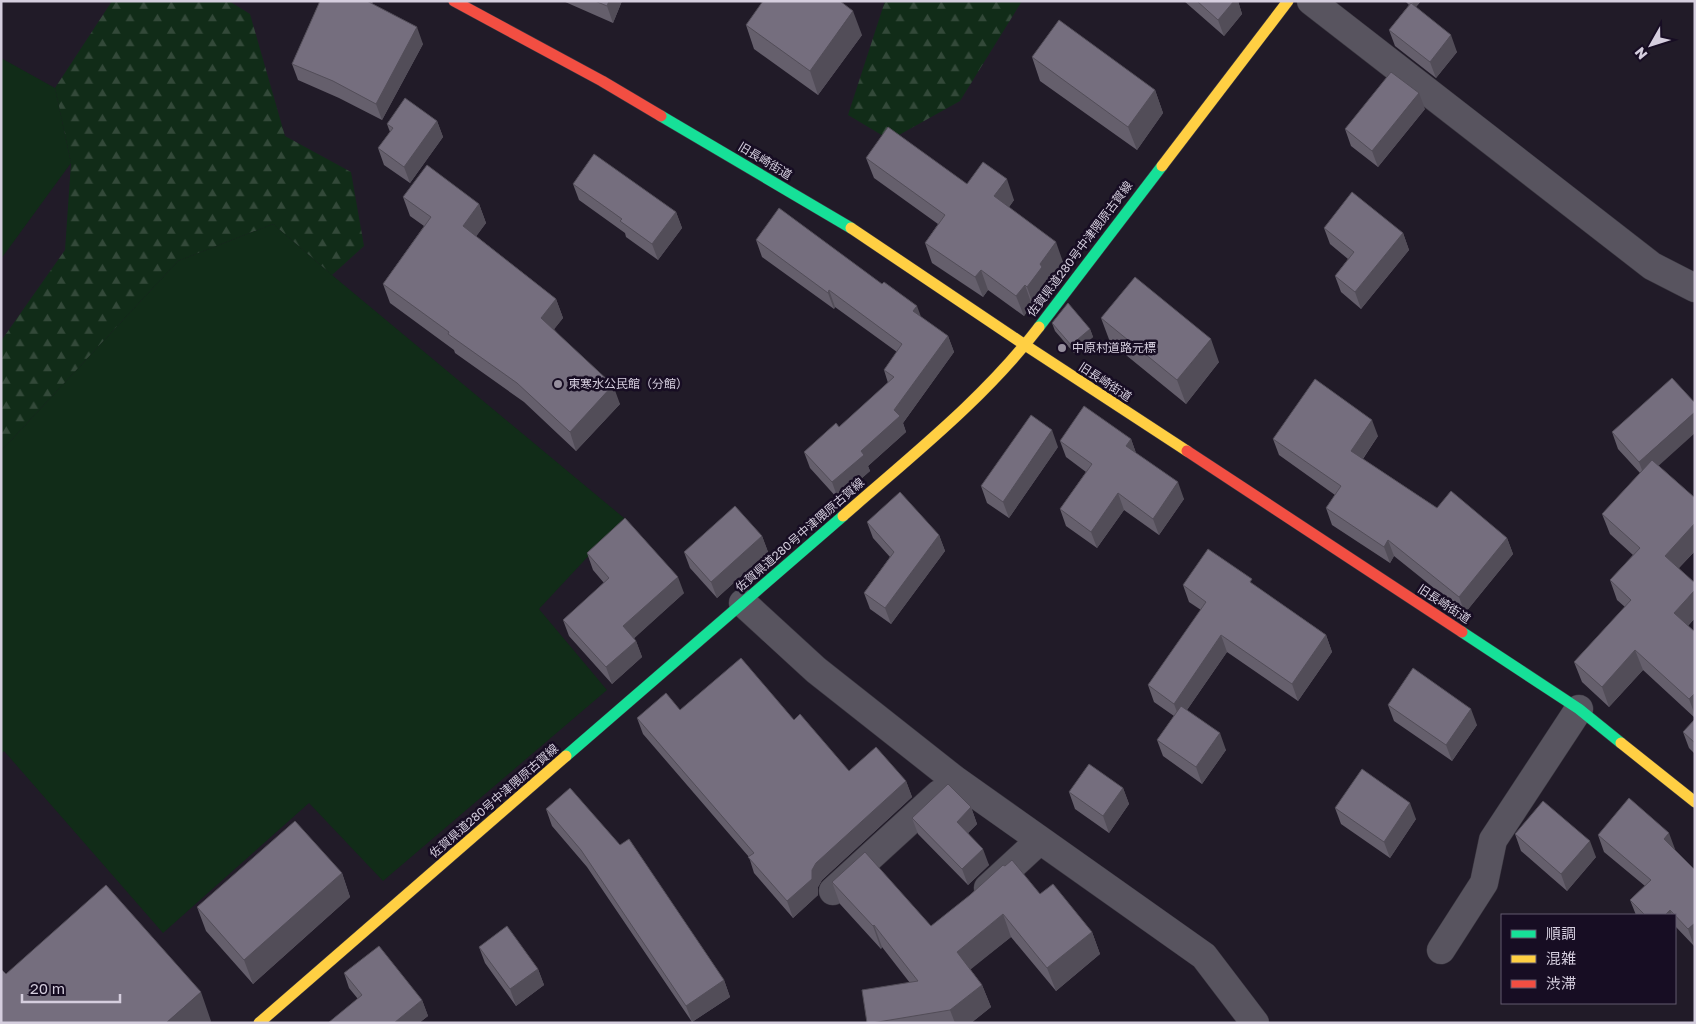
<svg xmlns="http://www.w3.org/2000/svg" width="1696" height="1024" viewBox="0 0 1696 1024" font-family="'Golos Text','Noto Sans JP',sans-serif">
<defs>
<pattern id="forest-firs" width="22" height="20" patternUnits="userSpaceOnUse" patternTransform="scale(1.25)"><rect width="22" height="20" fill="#112c18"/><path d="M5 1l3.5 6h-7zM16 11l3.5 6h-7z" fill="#334939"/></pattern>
</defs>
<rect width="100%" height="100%" fill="#211b28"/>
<path fill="url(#forest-firs)" d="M112,1H229L250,14L285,136L351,172L364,246L332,275L273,224L178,261L1,451V341L65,250L71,163L55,88Z
M885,1H1022L960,101L890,140L848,115Z"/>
<path fill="#112c18" d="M1,58L55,88L71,163L1,259Z
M273,224L332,275L624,518L539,609L607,690L383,881L309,803L163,933L4,751L1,754V451L178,261Z"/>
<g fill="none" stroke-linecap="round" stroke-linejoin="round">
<defs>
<path id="street" d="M1311,1L1652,266L1695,288
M743,603L816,670L954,779L1204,956L1255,1023
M988,888L1040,840
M833,891L939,794
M1441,950L1484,883L1493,840L1579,709"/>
<path id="fast" d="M661,116L851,228
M1039,327L1162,166
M1462,632L1579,709L1621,743
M566,756L843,516"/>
<path id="slow" d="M1162,166L1288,1
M851,228L1025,345L1187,451
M843,516C911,456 984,399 1039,327
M1621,743L1695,802
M259,1023L566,756"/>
<path id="jam" d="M454,1L602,81L661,116
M1187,451L1462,632"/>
</defs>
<use href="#street" stroke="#3b3741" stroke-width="29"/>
<use href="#fast" stroke="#3b3741" stroke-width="12"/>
<use href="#slow" stroke="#3b3741" stroke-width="12"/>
<use href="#jam" stroke="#3b3741" stroke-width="12"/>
<use href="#street" stroke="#58545f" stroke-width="28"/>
<use href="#fast" stroke="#16e098" stroke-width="11"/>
<use href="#slow" stroke="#ffcf43" stroke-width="11"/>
<use href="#jam" stroke="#f24e42" stroke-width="11"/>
</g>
<path fill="#655f6c" d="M320,1H373L372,4L423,44L382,120L339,98L298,80L292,64Z
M563,1H622L613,23Z
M1184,1H1238L1242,14L1224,36Z
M1405,1H1421L1416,7L1457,52L1436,78L1395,46L1389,30L1409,5Z
M746,25L862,35L818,95L754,49Z
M1032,57L1155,90L1163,113L1137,150L1040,81Z
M1425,109L1378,167L1351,146L1345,129Z
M437,121L443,137L410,183L384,165L378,148L390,132L387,124Z
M866,158L967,184L1014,200L1009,207L1063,262L1048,283L1050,287L1034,307L1032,305L1024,316L988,290L983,297L932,263L925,243L938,224L874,178Z
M573,184L676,212L682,228L658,260L626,237L625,233L579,200Z
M403,197L479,204L486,223L476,236L556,299L563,318L554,329L620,404L576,451L524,402L455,353L454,350L390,303L383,284L424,226L410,216Z
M1324,228L1403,233L1409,250L1361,309L1341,292L1335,276L1348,259L1330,244Z
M756,240L921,317L948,336L954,352L903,423L906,432L868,466L870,471L838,499L810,468L804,452L839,427L888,383L884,370L897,352L835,307L834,309L762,257Z
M1101,318L1219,362L1186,404L1110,342Z
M1052,323L1090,329L1093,337L1074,353L1055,331Z
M1612,432L1659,466L1695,498V551L1679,568L1695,618L1688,626L1695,632V718L1643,670L1609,707L1582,682L1574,662L1625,607L1617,600L1610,580L1633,555L1610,534L1602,514L1640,473L1618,449Z
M1378,436L1363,459L1437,508L1507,538L1513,554L1465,613L1394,556L1390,563L1332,525L1326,508L1335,495L1279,455L1273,439Z
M1131,439L1136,453L1184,499L1159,535L1124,510L1097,548L1066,526L1060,509L1086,472L1066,457L1060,441Z
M1058,447L1009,518L987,503L981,486Z
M867,522L939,535L945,551L891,624L870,609L864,593L890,557L873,538Z
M762,536L768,552L717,598L690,568L684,552Z
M587,553L684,593L634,638L636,641L642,657L612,684L569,636L563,620L604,583L593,570Z
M1183,585H1254L1326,635L1332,652L1298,701L1227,652L1187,710L1226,750L1202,784L1163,756L1157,740L1174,716L1154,702L1148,685L1201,610L1189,602Z
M1388,705L1477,725L1452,761L1394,721Z
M680,710L794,720L849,771L906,781L912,797L822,880L818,887V895L793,918L754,873L749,857L643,734L637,718Z
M1695,719V754L1689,748L1683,732Z
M1123,788L1129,804L1109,833L1075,809L1069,792Z
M971,807L977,824L968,833L989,865L968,885L918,834L912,818Z
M1335,808L1416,819L1390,858L1341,824Z
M546,809L724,980L730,997L692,1022L587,867L552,826Z
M1515,834L1596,857L1567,891L1521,851Z
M1598,835L1675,849L1694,946L1676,927L1675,928V915H1636L1630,900L1645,886L1604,852Z
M342,873L350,897L253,984L206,931L197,907Z
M832,882L931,926L1040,894L1092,932L1100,954L1056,991L1011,937L970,969L982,985L991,1007L971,1023H867L910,983L882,947L881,949L840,904Z
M479,947L538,969L544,985L516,1006L485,963Z
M344,973L422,1000L428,1016L419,1023H328L358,999L349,988Z"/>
<path fill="#524d58" d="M609,1H622L613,23L607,6Z
M1234,1H1238L1242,14L1224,36L1218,20Z
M1412,1H1421L1414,9Z
M853,11L862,35L818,95L810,71Z
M417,27L423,44L382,120L376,104Z
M1451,35L1457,52L1436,78L1430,62Z
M1155,90L1163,113L1137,150L1128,127Z
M1419,93L1425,109L1378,167L1372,151Z
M437,121L443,137L410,183L404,167Z
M1007,179L1014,200L1002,217L994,196Z
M479,204L486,223L470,245L463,226Z
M676,212L682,228L658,260L652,244Z
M1403,233L1409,250L1361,309L1355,292Z
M1056,242L1063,262L1048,283L1050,287L1034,307L1027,287L1040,264Z
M981,270L988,290L983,297L975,277Z
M1025,285L1032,305L1024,316L1016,296Z
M829,290L835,307L834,309L828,293Z
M556,299L563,318L548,337L541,318Z
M917,306L923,322L913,311Z
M1090,329L1093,337L1074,353L1071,345Z
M948,336L954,352L903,423L906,432L868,466L870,471L838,499L832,482L861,451L894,410Z
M1211,339L1219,362L1186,404L1177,380Z
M613,385L620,404L576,451L570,432Z
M1695,412V433L1645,478L1639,462Z
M1372,420L1378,436L1357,467L1351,451Z
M1052,430L1058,447L1009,518L1003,502Z
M1131,439L1137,456L1126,446Z
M1178,482L1184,499L1159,535L1153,519Z
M1118,493L1124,510L1097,548L1091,532Z
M1695,523V551L1672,575L1665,556Z
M939,535L945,551L891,624L885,608Z
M762,536L768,552L717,598L711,582Z
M1507,538L1513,554L1465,613L1459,597Z
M1388,540L1394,556L1390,563L1384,547Z
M678,577L684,593L629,643L623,626Z
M1695,590V618L1681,633L1674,613Z
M1221,635L1227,652L1180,720L1174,704Z
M1326,635L1332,652L1298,701L1292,684Z
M636,641L642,657L612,684L606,667Z
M1635,650L1643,670L1609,707L1602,687Z
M1695,693V715L1689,699Z
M1471,709L1477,725L1452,761L1446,745Z
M1220,733L1226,750L1202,784L1196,767Z
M906,781L912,797L822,880L818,887V895L793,918L787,901L812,870L816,863Z
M1123,788L1129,804L1109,833L1103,816Z
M1410,803L1416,819L1390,858L1384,842Z
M971,807L977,824L963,838L957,822Z
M1669,833L1675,849L1670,855L1664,839Z
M1590,841L1596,857L1567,891L1561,874Z
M983,849L989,865L968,885L962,869Z
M342,873L350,897L253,984L244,960Z
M1670,910L1672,915H1665Z
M1003,914L1011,937L965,974L957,952Z
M1695,923V945L1694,946L1688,929Z
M874,925L882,947L881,949L873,926Z
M1092,932L1100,954L1056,991L1047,968Z
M538,969L544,985L516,1006L510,989Z
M724,980L730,997L692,1022L686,1006Z
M982,985L991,1007L971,1023H955L950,1010Z
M201,992L211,1021L210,1023H166Z
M422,1000L428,1016L419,1023H394Z"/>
<path fill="#756e7e" stroke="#524d58" d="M320,1H367L417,27L376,104L333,81L292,64Z
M595,1H609L607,6Z
M763,1H840L853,11L810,71L746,25Z
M1197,1H1234L1218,20Z
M1411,3L1451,35L1430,62L1389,30Z
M1059,20L1155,90L1128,127L1032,57Z
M1391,72L1419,93L1372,151L1345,129Z
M405,98L437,121L404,167L378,148L393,128L387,124Z
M888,127L967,184L983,162L1007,179L994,196L1056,242L1040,264L1042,267L1027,287L1025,285L1016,296L981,270L975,277L925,243L945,215L866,158Z
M594,154L676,212L652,244L620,221L622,219L573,184Z
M427,165L479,204L463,226L556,299L541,318L613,385L570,432L517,383L448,334L449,332L383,284L431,217L403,197Z
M1352,192L1403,233L1355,292L1335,276L1354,252L1324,228Z
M779,208L882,284L884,282L917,306L913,311L948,336L894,410L900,416L861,451L864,455L832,482L804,452L836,423L839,427L894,377L884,370L902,344L829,290L828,293L756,240Z
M1135,277L1211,339L1177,380L1101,318Z
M1068,303L1090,329L1071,345L1052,323Z
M1672,378L1695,403V412L1639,462L1612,432Z
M1315,379L1372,420L1351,451L1437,508L1451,491L1507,538L1459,597L1388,540L1384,547L1326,508L1341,486L1273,439Z
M1084,406L1131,439L1126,446L1178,482L1153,519L1118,493L1091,532L1060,509L1092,464L1060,441Z
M1031,415L1052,430L1003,502L981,486Z
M1652,460L1695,498V523L1665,556L1695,583V590L1674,613L1695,632V693L1689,699L1635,650L1602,687L1574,662L1631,600L1610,580L1640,548L1602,514Z
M900,492L939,535L885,608L864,593L894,552L867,522Z
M735,506L762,536L711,582L684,552Z
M625,518L678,577L623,626L636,641L606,667L563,620L609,578L587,553Z
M1208,549L1252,579L1250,582L1326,635L1292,684L1221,635L1174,704L1148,685L1206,602L1183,585Z
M741,658L794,720L800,714L849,771L876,747L906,781L816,863L812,870V879L787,901L748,857L754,853L637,718L666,693L680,710Z
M1413,668L1471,709L1446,745L1388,705Z
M1181,706L1220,733L1196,767L1157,740Z
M1695,719V743L1683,732Z
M1089,764L1123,788L1103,816L1069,792Z
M1362,769L1410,803L1384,842L1335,808Z
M948,784L971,807L957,822L983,849L962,869L912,818Z
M570,788L620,845L629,839L724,980L686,1006L581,850L546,809Z
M1629,798L1669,833L1664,839L1695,870V923L1688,929L1670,910L1665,915H1645L1630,900L1651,880L1598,835Z
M1543,801L1590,841L1561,874L1515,834Z
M295,821L342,873L244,960L197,907Z
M865,852L931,926L970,895L1003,865L1005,866L1012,860L1040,894L1053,884L1092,932L1047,968L1003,914L957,952L982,985L950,1010L872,1023H867L862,990L918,981L874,925L873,926L832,882Z
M106,885L201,992L166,1023H1V969L6,974Z
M507,926L538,969L510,989L479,947Z
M379,946L422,1000L394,1023H328L362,995L344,973Z"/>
<g fill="#968f9e" stroke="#170d23" stroke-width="2">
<circle cx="1062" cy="348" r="5"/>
<circle cx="558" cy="384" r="5"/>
</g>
<g text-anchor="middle" stroke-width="5" stroke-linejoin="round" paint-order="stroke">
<g font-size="12" fill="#d5cede" stroke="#170d23">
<text transform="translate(765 161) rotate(31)" y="4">旧長崎街道</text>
<text transform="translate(1080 249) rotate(-53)" y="4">佐賀県道280号中津隈原古賀線</text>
<text transform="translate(1105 382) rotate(33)" y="4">旧長崎街道</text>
<text transform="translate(800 535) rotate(-41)" y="4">佐賀県道280号中津隈原古賀線</text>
<text transform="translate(1444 604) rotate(33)" y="4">旧長崎街道</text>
<text transform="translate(494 801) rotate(-41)" y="4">佐賀県道280号中津隈原古賀線</text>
</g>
<g font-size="12" fill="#d5cede" stroke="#170d23" text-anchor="start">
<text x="1072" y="352">中原村道路元標</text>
<text x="568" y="388">東寒水公民館（分館）</text>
</g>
</g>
<rect width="1696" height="1024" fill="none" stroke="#d5cede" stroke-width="5"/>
<rect x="1501" y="914" width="175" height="90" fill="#170d23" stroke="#635a6e"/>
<rect x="1511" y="930" width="25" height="8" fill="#16e098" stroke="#635a6e"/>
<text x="1546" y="939" font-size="15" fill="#d5cede">順調</text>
<rect x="1511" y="955" width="25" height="8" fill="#ffcf43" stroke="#635a6e"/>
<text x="1546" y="964" font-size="15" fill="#d5cede">混雑</text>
<rect x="1511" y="980" width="25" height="8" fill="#f24e42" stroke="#635a6e"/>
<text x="1546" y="989" font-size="15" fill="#d5cede">渋滞</text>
<g transform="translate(1651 45) rotate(231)" stroke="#170d23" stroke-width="4" paint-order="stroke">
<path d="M0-4L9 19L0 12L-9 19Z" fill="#d5cede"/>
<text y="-8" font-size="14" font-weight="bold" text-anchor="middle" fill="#d5cede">N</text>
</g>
<path d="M22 994v8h98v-8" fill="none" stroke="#d5cede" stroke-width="2.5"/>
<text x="30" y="994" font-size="15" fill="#d5cede" stroke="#170d23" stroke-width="4" paint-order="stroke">20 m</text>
</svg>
